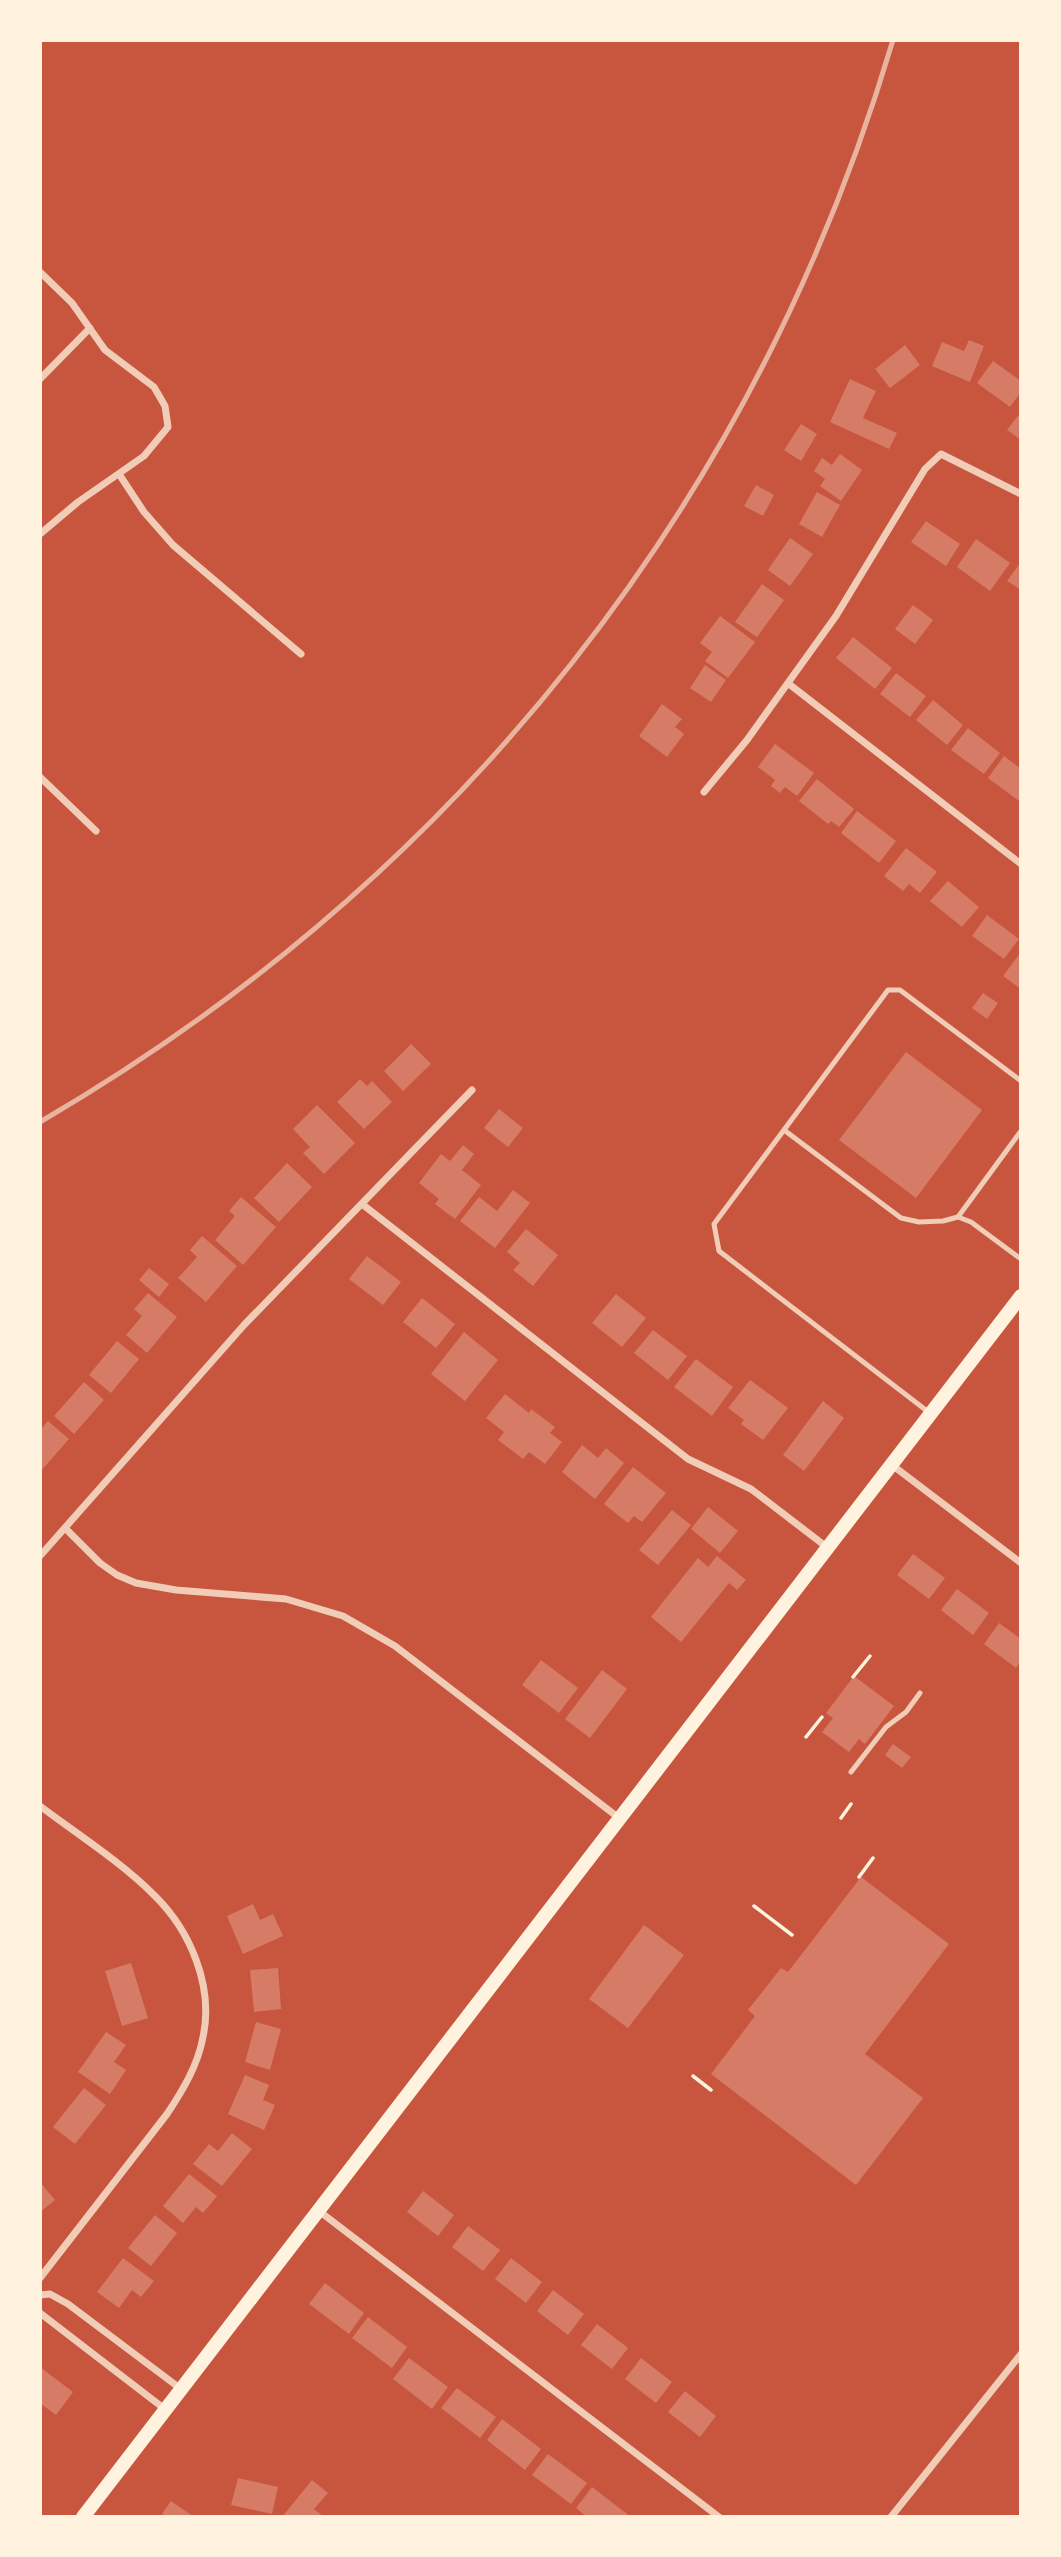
<svg xmlns="http://www.w3.org/2000/svg" width="1061" height="2557" viewBox="0 0 1061 2557" font-family="Manrope,sans-serif">
<rect width="100%" height="100%" fill="#c8553d"/>
<path fill="#d67c66" d="M969,340L984,346L970,382L932,366L942,342L964,351Z
M905,345L920,365L890,388L875,369Z
M993,361L1021,381V392L1010,407L977,383Z
M850,379L876,391L863,418L897,433L889,449L830,422Z
M1021,412V440L1007,430Z
M801,424L817,434L801,461L784,450Z
M840,454L862,470L841,501L820,486L825,479L814,471L822,458L832,465Z
M756,485L774,495L763,516L744,506Z
M817,492L840,505L822,537L799,524Z
M926,521L960,544L946,566L911,542Z
M790,538L813,554L790,586L768,570Z
M976,539L1010,563L990,591L957,567Z
M1021,562V590L1007,581Z
M762,584L784,600L757,637L735,622Z
M913,605L933,620L915,644L895,629Z
M720,616L755,642L728,678L705,661L712,652L700,643Z
M853,637L892,668L875,689L836,658Z
M705,665L726,680L711,702L690,688Z
M896,673L926,696L910,717L880,694Z
M933,700L963,725L947,745L916,720Z
M662,704L682,719L675,727L684,734L667,757L639,736Z
M968,728L1000,753L984,774L951,750Z
M775,744L814,773L797,796L785,787L780,793L771,786L775,780L758,767Z
M1004,756L1021,769L1019,801L988,778Z
M817,779L854,809L839,827L831,821L828,824L799,801Z
M857,811L896,841L879,863L841,833Z
M906,848L937,872L920,893L909,884L903,891L884,876Z
M948,881L979,907L962,927L930,901Z
M987,915L1019,939L1004,959L972,936Z
M1021,952V989L1003,976Z
M983,993L998,1003L987,1019L972,1008Z
M411,1044L431,1064L403,1091L384,1071Z
M906,1052L982,1110L916,1198L839,1140Z
M360,1079L367,1086L372,1081L392,1102L364,1129L337,1102Z
M317,1105L355,1143L324,1174L303,1153L310,1147L293,1129Z
M499,1109L523,1128L508,1147L484,1128Z
M463,1145L474,1154L462,1170L481,1185L455,1219L435,1204L439,1199L419,1183L441,1154L450,1161Z
M287,1163L312,1187L279,1222L254,1198Z
M513,1190L530,1203L495,1248L460,1221L479,1197L497,1211Z
M241,1197L276,1227L243,1265L215,1240L235,1216L229,1211Z
M526,1229L558,1255L533,1286L513,1270L520,1263L507,1252Z
M202,1236L237,1266L206,1302L178,1278L197,1257L190,1250Z
M367,1256L401,1282L383,1305L349,1279Z
M149,1268L169,1284L159,1297L139,1280Z
M148,1293L177,1317L147,1353L126,1335L142,1316L134,1309Z
M616,1294L646,1318L622,1347L592,1323Z
M422,1298L455,1324L436,1348L403,1322Z
M653,1330L687,1356L668,1380L634,1353Z
M464,1332L498,1360L465,1401L431,1374Z
M117,1341L139,1359L111,1393L89,1375Z
M696,1359L733,1387L712,1416L674,1387Z
M750,1380L788,1408L763,1440L741,1424L744,1420L728,1408Z
M84,1382L104,1400L74,1434L54,1416Z
M505,1394L529,1413L531,1409L555,1427L550,1433L562,1442L545,1464L529,1452L523,1459L498,1440L504,1432L486,1418Z
M823,1401L844,1418L804,1471L783,1455Z
M48,1421L69,1439L40,1472V1430Z
M582,1445L598,1458L606,1448L624,1463L595,1499L562,1472Z
M633,1467L666,1493L642,1522L634,1516L628,1523L604,1504Z
M708,1507L738,1531L720,1553L691,1529Z
M672,1510L691,1525L658,1565L639,1550Z
M913,1554L945,1578L929,1599L897,1575Z
M717,1556L746,1580L737,1590L729,1583L681,1642L651,1617L698,1558L708,1567Z
M957,1589L989,1613L973,1635L941,1610Z
M999,1623L1021,1639V1661L1016,1668L984,1644Z
M541,1660L578,1688L559,1713L522,1685Z
M602,1670L627,1689L590,1738L565,1719Z
M854,1676L894,1706L865,1744L859,1739L849,1752L822,1732L833,1718L826,1713Z
M893,1744L911,1757L902,1768L885,1755Z
M861,1877L949,1944L865,2054L923,2098L856,2185L711,2074L755,2016L748,2010L781,1968L788,1972Z
M253,1904L260,1920L273,1914L283,1936L243,1954L227,1916Z
M644,1925L684,1955L628,2028L589,1999Z
M131,1963L148,2018L122,2026L105,1971Z
M278,1968L281,2009L254,2012L250,1970Z
M256,2022L281,2029L270,2070L245,2062Z
M106,2032L126,2045L114,2062L126,2070L110,2094L78,2072Z
M245,2075L269,2085L263,2100L275,2105L264,2130L228,2114Z
M84,2088L106,2105L75,2144L53,2127Z
M232,2133L252,2149L222,2186L193,2164L209,2144L218,2151Z
M189,2174L217,2196L203,2213L196,2207L183,2223L163,2206Z
M40,2182L55,2200L40,2212Z
M423,2191L454,2215L438,2236L407,2212Z
M155,2215L177,2233L151,2266L128,2248Z
M468,2226L500,2250L483,2271L452,2247Z
M123,2258L154,2281L141,2297L132,2290L119,2308L97,2292Z
M511,2258L542,2282L526,2303L495,2279Z
M325,2283L364,2313L349,2334L309,2304Z
M553,2290L584,2314L568,2335L537,2311Z
M368,2317L407,2347L392,2368L352,2338Z
M597,2324L628,2348L612,2369L581,2345Z
M409,2358L448,2387L432,2409L393,2379Z
M641,2358L672,2382L656,2403L625,2379Z
M40,2367L73,2392L56,2415L40,2403Z
M457,2388L496,2417L480,2438L441,2408Z
M685,2391L716,2416L700,2437L668,2412Z
M502,2419L541,2449L525,2470L487,2440Z
M548,2454L587,2483L571,2504L532,2475Z
M238,2478L278,2487L272,2514L231,2505Z
M312,2480L328,2493L314,2509L324,2517H282Z
M592,2487L631,2517H587L576,2508Z
M171,2501L194,2517H167L162,2514Z"/>
<g fill="none" stroke-linecap="round" stroke-linejoin="round">
<path stroke="#fff3e0" stroke-width="3.5" d="M853,1677L870,1656
M806,1737L822,1717
M841,1818L851,1804
M859,1877L873,1858
M754,1906L792,1935
M693,2076L711,2090"/>
<path stroke="#f1ccb7" stroke-width="5" d="M784,1130L901,1218L919,1222L943,1221L958,1217L971,1222L1021,1259
M958,1217L1021,1131
M931,1414L719,1251L714,1224L888,990H900L1021,1081
M851,1772L886,1727L906,1712L920,1693"/>
<path stroke="#f1ccb7" stroke-width="7" d="M40,272L72,303L105,350L154,387L165,406L168,427L144,456L78,502L40,534
M40,379L90,328
M119,474L144,512L173,545L301,654
M789,684L1021,864
M40,777L96,831
M704,792L747,740L836,616L925,469L941,454L1021,494
M362,1204L688,1459L751,1489L828,1548
M892,1465L1021,1563
M65,1528L100,1563L117,1575L136,1583L176,1590L286,1599L343,1616L395,1646L619,1818
M40,1556L244,1325L472,1090
M40,1806C77,1834 121,1862 154,1895C190,1930 214,1986 203,2037C198,2065 183,2090 167,2114L40,2278
M319,2211L719,2517
M40,2295L50,2294L68,2304L181,2389
M40,2313L166,2410
M891,2517L1021,2354"/>
<path stroke="#fff3e0" stroke-width="14" d="M83,2517L1021,1296"/>
<path stroke="#e9b49f" stroke-width="5" d="M40,1122C458,878 755,504 893,40"/>
</g>
<rect width="1061" height="2557" fill="none" stroke="#fff3e0" stroke-width="84"/>
</svg>
